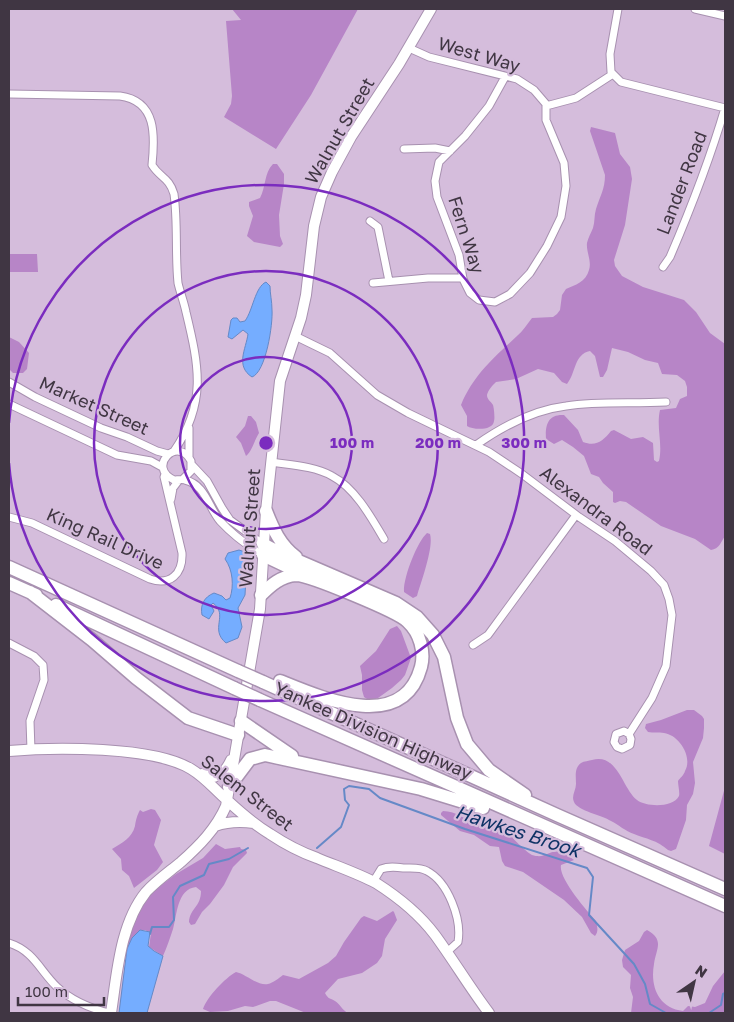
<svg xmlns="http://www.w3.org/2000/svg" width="734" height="1022" viewBox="0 0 734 1022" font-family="'Golos Text',sans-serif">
<rect width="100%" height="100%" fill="#d5bddc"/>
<path fill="#b785c7" d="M232,9H358L311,95L276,149L224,117L231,104L232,96L226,21L241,20Z
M591,127L615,133L620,154L630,167L632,179L625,225L614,260L615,266L622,276L643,287L684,300L696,312L710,333L725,344V536C721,542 719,549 711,550L695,539L661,526L626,502L620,501L615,503L613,502V492L603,483L599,477L591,474L584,456L573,447L562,440L554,444L546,439C545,425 548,414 564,415L578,430L583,442C596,447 603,441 611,431L614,430L631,439L643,437L653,443L654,460L657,462L659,461C663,444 656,427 660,410L676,408L680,399L687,396V387L685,381L677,375L662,374L658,363L645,360L628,352L612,348L607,370L603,377H600L595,356L590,351C574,354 576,373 567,384L562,382L554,373L538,369L516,379L496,382C493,385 488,390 487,395C487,400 491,401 493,405C494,408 495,418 494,421C493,431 473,430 467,426V416L461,405C474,374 494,358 517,336C523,331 527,324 532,318L553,317L557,314L560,310L562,295L566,289C575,285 586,282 589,270C592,261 586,252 587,243C588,238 591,233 593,228C595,222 594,215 596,209C600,196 605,189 605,175L590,131Z
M273,164H277L284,174V184L279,215L280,236L283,244L280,247L254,242L247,236L253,216L249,206V202L260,198C266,187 264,173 273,164Z
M9,254H37L38,272H9Z
M9,337L19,342L29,353L27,369L23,373H13L9,369Z
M248,416H251L256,422L259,433C254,441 252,451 246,456L241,443L236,437L245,426Z
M427,533L430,534C434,547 421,582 417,596L413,598L404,592C403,578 417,542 427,533Z
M397,626L401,631L411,658L405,675L401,680L392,688L378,698L373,700L367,699L364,697L362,690V675L360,666L376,651L390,629Z
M687,710H694L702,716L704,719V728L703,738L693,762L695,783L693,794L687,805L686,820L676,849L671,851L668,850C657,840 646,839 634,834C625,831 619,825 611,821C602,815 578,811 574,802C571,796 576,790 576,784C576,777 574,768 581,763C584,761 589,761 592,760C618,753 622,788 637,800C646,807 673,808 679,796C680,793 678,785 678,781C680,778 684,775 685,771C693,757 679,735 664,733C659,732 653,733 648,732L645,728L646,724L661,720Z
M725,787V854L709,846Z
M151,809L155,810L161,820L154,845L163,862L157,870L134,888L129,876L122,870L121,859L112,849C122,843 132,838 135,826C136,819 137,816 140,810L143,812Z
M443,811C456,811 467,821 479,824C490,826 494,821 505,828C509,830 510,834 512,837C515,841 528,853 532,855C551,861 549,841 574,860L561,865C558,878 587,911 596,921C597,926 599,931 595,936L591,933L582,917L564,900L523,872L505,866L502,861L499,847L490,846L474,835L460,831L441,815V813Z
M216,844L225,849L240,847L241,849L246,850L247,853L233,867L224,885L210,904L202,912L195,924L191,925L189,922C190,908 201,907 201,891L196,887C177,889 177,915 173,929C170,938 167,947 163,956L149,947L151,933L145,930H140L132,938L127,949L129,931L140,901L176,874L203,858Z
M393,911L394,912L397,920L385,939L382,956L377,963L362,973L338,979L325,993C328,999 330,998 335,1001C340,1004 342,1010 348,1013H306L276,1001H270L253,1007L245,1006L228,1011L210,1012L203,1009C207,997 225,978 236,972C246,974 257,986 268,984C273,983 279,978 283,975L299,979L328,963L336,956L344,942L361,918L364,916L377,921Z
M647,930C665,940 656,949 654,964C650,986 658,1008 683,1011L688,1006L695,1007L705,1003L713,986L725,971V1013H631L633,997L630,988L631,975L623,967L622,960L625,950L639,941L644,932Z"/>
<path fill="#75adff" stroke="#6589c7" d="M266,282L270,286C270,294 272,301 272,310C273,324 266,372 252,377C235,366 246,349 248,334L243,330L232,339L228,337L231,320L233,318H237L240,322L245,321C253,310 255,287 266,282Z
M239,550L245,552L247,559L245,595L238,608L242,627L238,638L226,643C209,629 229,615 213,603L211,605L214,611L209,619L202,615C200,605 204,597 214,593L222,596L226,600L230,598C234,586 233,570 225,559L228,553Z
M140,930L150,932L148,946L154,951L163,956L147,1013H119L127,949L132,938Z"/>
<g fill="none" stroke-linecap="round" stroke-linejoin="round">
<path stroke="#6589c7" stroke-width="2" d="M317,848L341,827L349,805L345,800L344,789L349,786L369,789L380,798L465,829L587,868L593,877L589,915L634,964L645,984L650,1004L666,1013
M150,934L152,927H169L174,920L173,897L180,886L204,875L209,864L229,859L248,848
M709,1013L721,1005L723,994L725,993"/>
<defs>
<path id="street" d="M618,9L610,54L611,72L621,82L725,108
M695,9L725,16
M409,48L429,57L517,79L534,90L546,104V106L576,98L613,74
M505,77L489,106L465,136L439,162L435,181L437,197L459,255L463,279L470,293L479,300L495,302L510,294L530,273L547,246L561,217L566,186L564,163L546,120V106
M9,94L120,96C157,101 155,136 152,165C160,178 169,177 174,194C178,224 175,253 178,283C180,292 184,302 186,312C199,366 207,403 174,451
M404,149L435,148L450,151
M370,221L378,227L389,281
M663,267L670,257C691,208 710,159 725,108
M373,283L428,278H463
M295,336L330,353L377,395L408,413L489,452L522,474L579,517L615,541L651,571L664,585L669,599L672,615L666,666L652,698L629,734L631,739L630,745L622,749L617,747L614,742L616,734L624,731L629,734
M9,382L35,397L101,428L127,437L157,451L168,454
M9,404L117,455L151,461L162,467
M189,428V457
M476,445C503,426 533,410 566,406C599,401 633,404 666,402
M271,462C290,465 314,466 332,476C355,488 371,517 384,539
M192,465L207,481L222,508L230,520L263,544
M183,479L191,471V461C178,435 146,467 174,480C177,480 182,479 185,480C206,485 208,507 220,521C233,535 246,545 263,555
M171,499L173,488L179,480
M9,517L32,523L150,579C170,586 183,574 182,553L164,477L165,474
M9,643L34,656L43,665L44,680L30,721L31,750
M473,645L488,635L576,515
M373,882L381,869C389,866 396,867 404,868C411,868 421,867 427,871C448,882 462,919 458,942L447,952
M9,943C34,951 40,971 57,987C72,1001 89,1008 109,1013"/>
<path id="secondary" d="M9,751C53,747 154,746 191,769C206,778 215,790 228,801C241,813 255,825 270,834C285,844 300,852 317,858C336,866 357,873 376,883C398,897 420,915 435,935C454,961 470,988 489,1013
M202,774L214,777C223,773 227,769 231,760
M215,826C229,821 240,821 254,823
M111,1013C117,974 120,924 146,892C156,881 169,872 181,862C199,846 216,829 226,806L260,609L266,511L280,381L301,318L306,295L314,226L321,197L332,172L351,137L399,64L431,9"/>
<path id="highway" d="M266,511C273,529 280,545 296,557
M263,544L280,553L396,603L417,617L433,635L444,657L457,718L467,744L489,770L525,795
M263,555L303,574
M9,567L238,671
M9,583L36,595
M30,592L92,640L136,678L188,718L238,735
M261,595C271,585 281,576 296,575C309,575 399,612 408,622C420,633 425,652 421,667C403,734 322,698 280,681
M56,605L234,688
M263,682L557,815L725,889
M260,700L725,906
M241,721L292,756
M229,787L250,759L265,755L421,789L483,808"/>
</defs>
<use href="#street" stroke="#a891b0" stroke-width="9"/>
<use href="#secondary" stroke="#a891b0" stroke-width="12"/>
<use href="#highway" stroke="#a891b0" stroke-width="15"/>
<use href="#street" stroke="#fff" stroke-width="7"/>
<use href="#secondary" stroke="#fff" stroke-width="10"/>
<use href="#highway" stroke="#fff" stroke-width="12"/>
<defs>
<path id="highway-bridge" d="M238,671L263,682
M234,688L260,700"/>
</defs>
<use href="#highway-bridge" stroke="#a891b0" stroke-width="15" stroke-linecap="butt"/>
<use href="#highway-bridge" stroke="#fff" stroke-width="12"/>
</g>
<g fill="none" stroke="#7b2cbf" stroke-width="2.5">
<circle cx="266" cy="443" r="86"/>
<circle cx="266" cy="443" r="172"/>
<path d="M9 423A258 258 0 1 1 9 463"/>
</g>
<g text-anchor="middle" stroke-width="4.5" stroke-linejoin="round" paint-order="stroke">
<g font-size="18" fill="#403643" stroke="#d5bddc">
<text transform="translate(479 55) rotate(16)" y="6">West Way</text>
<text transform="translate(340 131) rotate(-60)" y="6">Walnut Street</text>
<text transform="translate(682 183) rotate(-69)" y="6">Lander Road</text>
<text transform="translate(466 235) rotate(72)" y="6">Fern Way</text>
<text transform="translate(94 406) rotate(24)" y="6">Market Street</text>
<text transform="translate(596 511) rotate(37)" y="6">Alexandra Road</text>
<text transform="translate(250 528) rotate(-86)" y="6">Walnut Street</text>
<text transform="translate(105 539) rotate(24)" y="6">King Rail Drive</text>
<text transform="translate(373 731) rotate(24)" y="6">Yankee Division Highway</text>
<text transform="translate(247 793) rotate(38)" y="6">Salem Street</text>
</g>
<g font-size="19" font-style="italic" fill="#0e3265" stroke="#d5bddc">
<text transform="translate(518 831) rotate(18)" y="7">Hawkes Brook</text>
</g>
</g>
<circle cx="266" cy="443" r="8" fill="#7b2cbf" stroke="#d5bddc" stroke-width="2.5"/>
<g font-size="15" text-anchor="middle" font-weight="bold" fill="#7b2cbf" stroke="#d5bddc" stroke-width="4.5" stroke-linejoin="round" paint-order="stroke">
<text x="352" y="448">100 m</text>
<text x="438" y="448">200 m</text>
<text x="524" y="448">300 m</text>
</g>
<rect width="734" height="1022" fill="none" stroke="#403643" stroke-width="20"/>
<g transform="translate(694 982) rotate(34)" stroke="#d5bddc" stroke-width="4" paint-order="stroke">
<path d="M0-4L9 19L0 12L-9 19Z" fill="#403643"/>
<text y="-8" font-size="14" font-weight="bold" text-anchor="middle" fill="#403643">N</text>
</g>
<path d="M18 997v8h86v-8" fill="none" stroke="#403643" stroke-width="2.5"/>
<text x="25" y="997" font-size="15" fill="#403643" stroke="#d5bddc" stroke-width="4" paint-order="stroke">100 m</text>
</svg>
